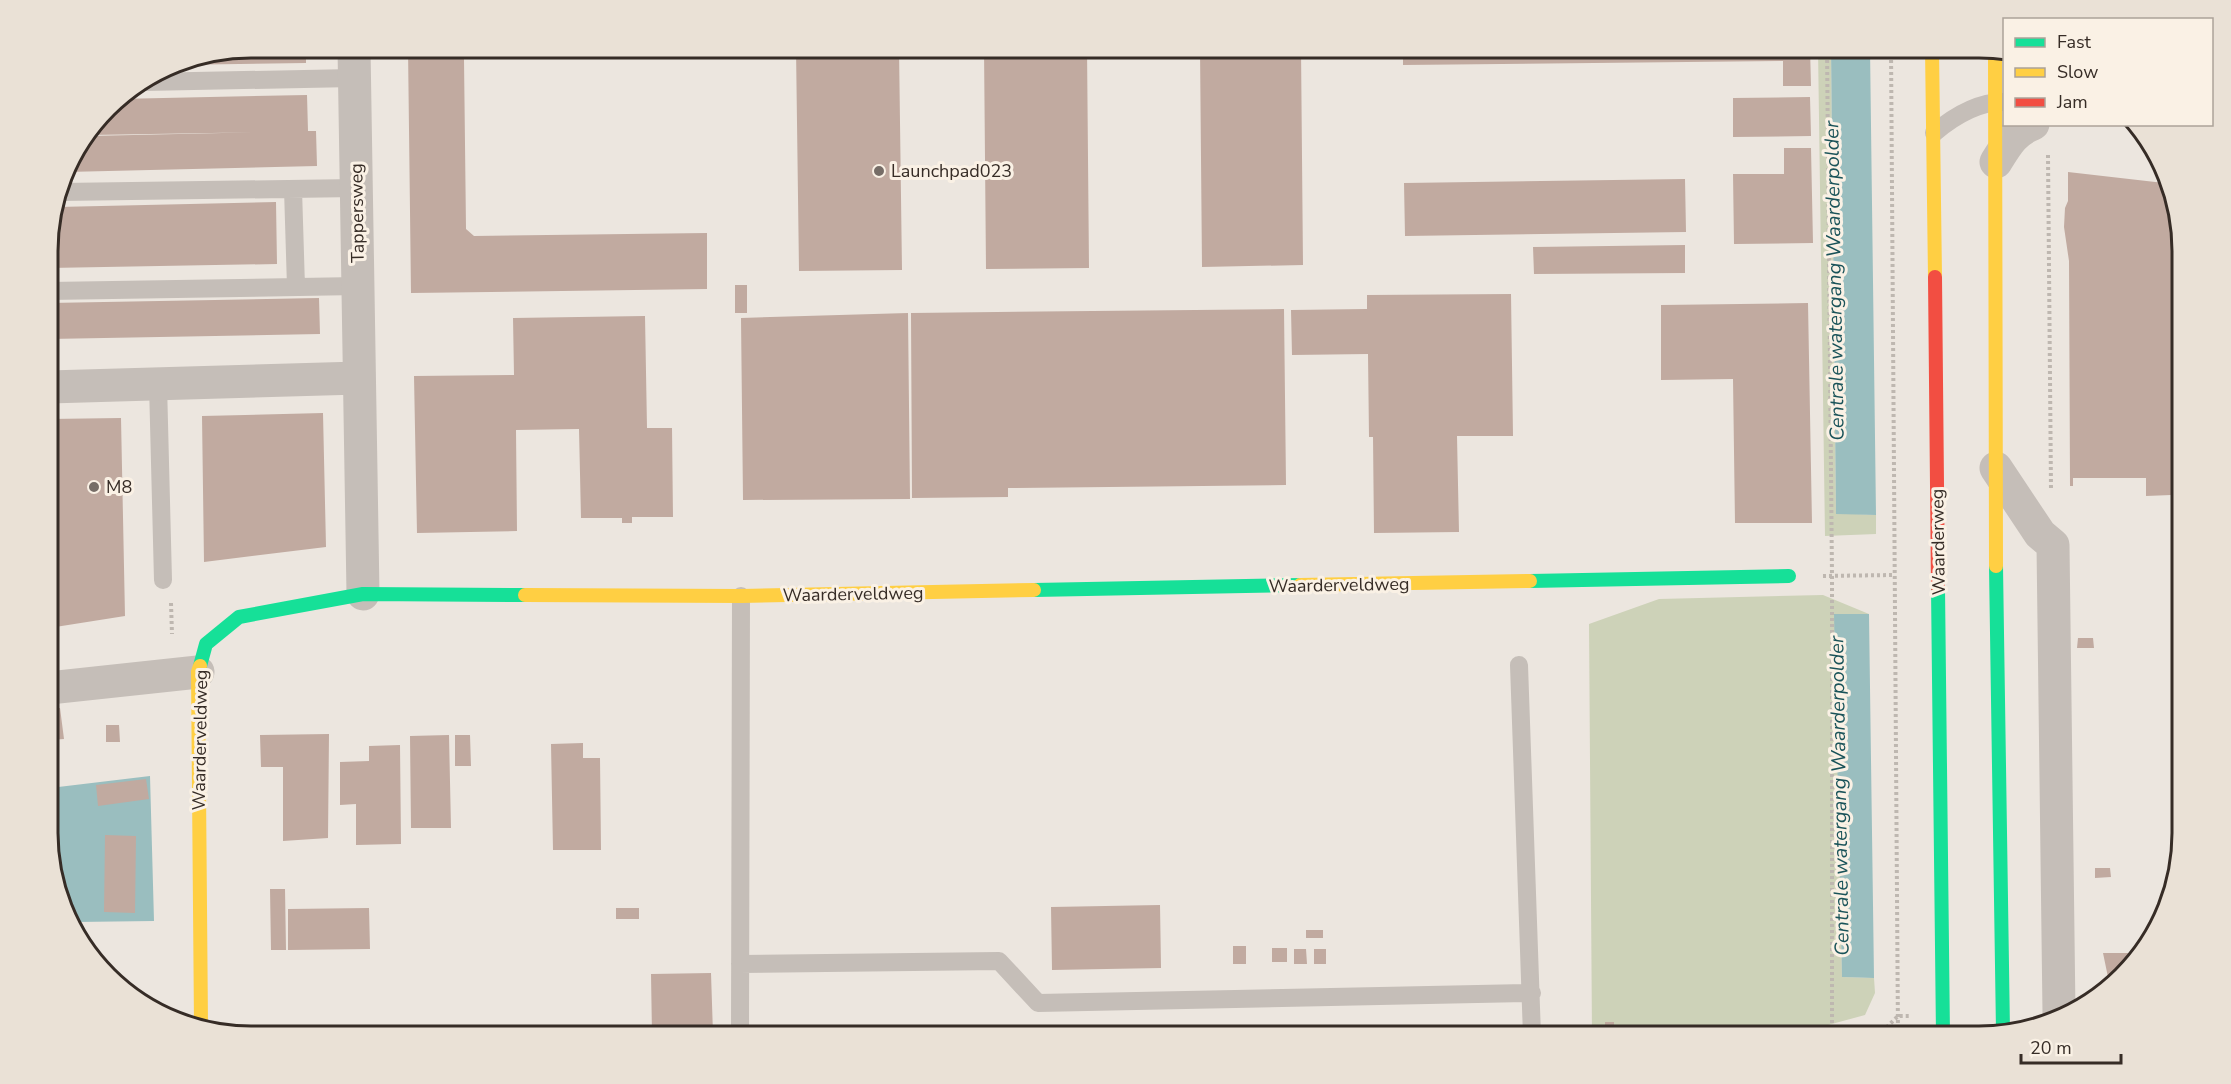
<svg xmlns="http://www.w3.org/2000/svg" width="2231" height="1084" viewBox="0 0 2231 1084" font-family="'Nunito Sans',sans-serif">
<rect width="100%" height="100%" fill="#ece6df"/>
<path fill="#cdd2b8" d="M1818,48H1831L1836,513L1876,515V534L1825,536Z
M1823,595L1869,614H1835L1842,977L1874,978L1875,993L1865,1015L1817,1028L1762,1033L1592,1036L1589,624L1659,599Z"/>
<path fill="#9abebf" d="M1831,48H1870L1876,515L1836,514Z
M1834,614H1869L1874,978L1842,977Z
M150,776L154,921L76,922L50,859V788Z"/>
<path fill="#c1aaa0" d="M252,48H306V63L172,65Z
M408,48H591V50L471,51L464,59L466,229L474,236L707,233V289L411,293Z
M796,48H899L902,270L799,271Z
M984,48H1087L1089,268L986,269Z
M1200,48H1301L1303,265L1202,267Z
M1403,48H1810L1811,86H1783V61L1403,65Z
M307,95L308,131H316L317,166L66,172L69,161L89,136L269,132L90,135L117,99Z
M1810,97L1811,136L1733,137V98Z
M1784,148H1811L1813,243L1734,244L1733,174H1784Z
M2068,172L2164,183L2181,226L2182,477L2171,478V495L2146,496V478H2073V486H2070L2069,261L2064,227L2065,208L2068,201Z
M1685,179L1686,232L1405,236L1404,183Z
M276,202L277,264L49,268L48,238L57,207Z
M1685,245V273L1534,274L1533,247Z
M735,285H747V313H735Z
M1511,294L1513,436H1457L1459,532L1374,533L1373,437H1369L1368,354L1292,355L1291,310L1367,309V295Z
M319,298L320,334L49,339V303Z
M1808,303L1812,523H1735L1733,379L1661,380V305Z
M1284,309L1286,485L1008,488V497L912,498L911,313Z
M908,313L910,499L743,500L741,318Z
M645,316L647,428H672L673,517H632V523H622V518H581L579,429L516,430L517,531L417,533L414,376L514,375L513,318Z
M323,413L326,547L204,562L202,416Z
M121,418L125,616L49,628V419Z
M2078,638H2093L2094,648H2077Z
M60,708L64,739L50,740L49,709Z
M106,725H119L120,742H106Z
M329,734L328,838L283,841V767H261L260,735Z
M449,735L451,828H411L410,736Z
M455,735H470L471,766H455Z
M583,743V758H600L601,850H553L551,744Z
M400,745L401,844L356,845V804L340,805V762L369,761V746Z
M146,779L149,799L98,806L96,785Z
M105,835L136,836L135,913L104,912Z
M2095,868H2110L2111,877L2095,878Z
M270,889H285L286,950H271Z
M1160,905L1161,968L1052,970L1051,907Z
M369,908L370,949L288,950V909Z
M616,908H639V919H616Z
M1306,930H1323V938H1306Z
M1233,946H1246V964H1233Z
M1272,948H1287V962H1272Z
M1294,949H1306L1307,964H1294Z
M1314,949H1326V964H1314Z
M2103,953H2135L2109,982Z
M711,973L713,1034H652L651,974Z
M1605,1022H1614V1032L1605,1031Z"/>
<g fill="none" stroke-linecap="round" stroke-linejoin="round">
<path stroke="#beb7b0" stroke-width="4" stroke-dasharray="3 3" stroke-linecap="butt" d="M1827,48L1832,576V1036
M1891,48L1898,1036
M2048,155L2051,489
M1823,576L1894,575
M171,603L172,634
M1878,1036L1898,1016H1911"/>
<path stroke="#c5beb8" stroke-width="18" d="M144,82L354,78
M1934,133C1953,117 1977,102 2003,102
M293,189L296,287
M61,192L356,188
M49,291L358,286
M158,384L163,580
M1519,665L1532,1036
M740,964L999,961L1038,1003L1532,993
M740,1036L741,596"/>
<path stroke="#c5beb8" stroke-width="33" d="M354,48L363,594
M1996,162C2006,146 2014,131 2033,124
M49,387L359,378
M1996,468L2040,534L2053,545L2059,1013
M49,688L198,672"/>
<path stroke="#16e098" stroke-width="14" d="M1996,566L2003,1032
M1530,581L1789,576
M1938,588L1943,1036
M1034,590L1300,585
M200,666L206,644L239,617L363,594L525,595"/>
<path stroke="#ffcf43" stroke-width="14" d="M1932,48L1935,277
M1995,52L1996,566
M1300,585L1530,581
M525,595L741,596L1034,590
M200,666L198,672L201,1024"/>
<path stroke="#f24e42" stroke-width="14" d="M1935,277L1938,588"/>
</g>
<g fill="#766d67" stroke="#faf1e5" stroke-width="2">
<circle cx="879" cy="171" r="6"/>
<circle cx="94" cy="487" r="6"/>
</g>
<g text-anchor="middle" stroke-width="6" stroke-linejoin="round" paint-order="stroke">
<g font-size="18" fill="#362c26" stroke="#faf1e5" text-anchor="start">
<text x="891" y="177">Launchpad023</text>
<text x="106" y="493">M8</text>
</g>
<g font-size="18" fill="#362c26" stroke="#faf1e5">
<text transform="translate(357 213) rotate(-91)" y="6">Tappersweg</text>
<text transform="translate(1938 542) rotate(-91)" y="6">Waarderweg</text>
<text transform="translate(1339 585) rotate(-1)" y="6">Waarderveldweg</text>
<text transform="translate(853 594) rotate(-1)" y="6">Waarderveldweg</text>
<text transform="translate(200 740) rotate(-89)" y="6">Waarderveldweg</text>
</g>
<g font-size="20" font-style="italic" fill="#1a5359" stroke="#faf1e5">
<text transform="translate(1834 281) rotate(-91)" y="7">Centrale watergang Waarderpolder</text>
<text transform="translate(1839 796) rotate(-91)" y="7">Centrale watergang Waarderpolder</text>
</g>
</g>
<path d="M0 0H2231V1084H0ZM251 58H1979A193 193 0 0 1 2172 251V833A193 193 0 0 1 1979 1026H251A193 193 0 0 1 58 833V251A193 193 0 0 1 251 58Z" fill="#eae1d6" fill-rule="evenodd"/>
<path fill="none" stroke="#362c26" stroke-width="3" d="M251 58H1979A193 193 0 0 1 2172 251V833A193 193 0 0 1 1979 1026H251A193 193 0 0 1 58 833V251A193 193 0 0 1 251 58Z"/>
<rect x="2003" y="18" width="210" height="108" fill="#faf1e5" stroke="#aca299" stroke-width="1.5"/>
<rect x="2015" y="38" width="30" height="9" fill="#16e098" stroke="#aca299" stroke-width="1.5"/>
<text x="2057" y="48" font-size="18" fill="#362c26">Fast</text>
<rect x="2015" y="68" width="30" height="9" fill="#ffcf43" stroke="#aca299" stroke-width="1.5"/>
<text x="2057" y="78" font-size="18" fill="#362c26">Slow</text>
<rect x="2015" y="98" width="30" height="9" fill="#f24e42" stroke="#aca299" stroke-width="1.5"/>
<text x="2057" y="108" font-size="18" fill="#362c26">Jam</text>
<path d="M2021 1054v9h100v-9" fill="none" stroke="#362c26" stroke-width="3"/>
<text x="2030" y="1054" font-size="18" fill="#362c26" stroke="#faf1e5" stroke-width="4.5" paint-order="stroke">20 m</text>
</svg>
